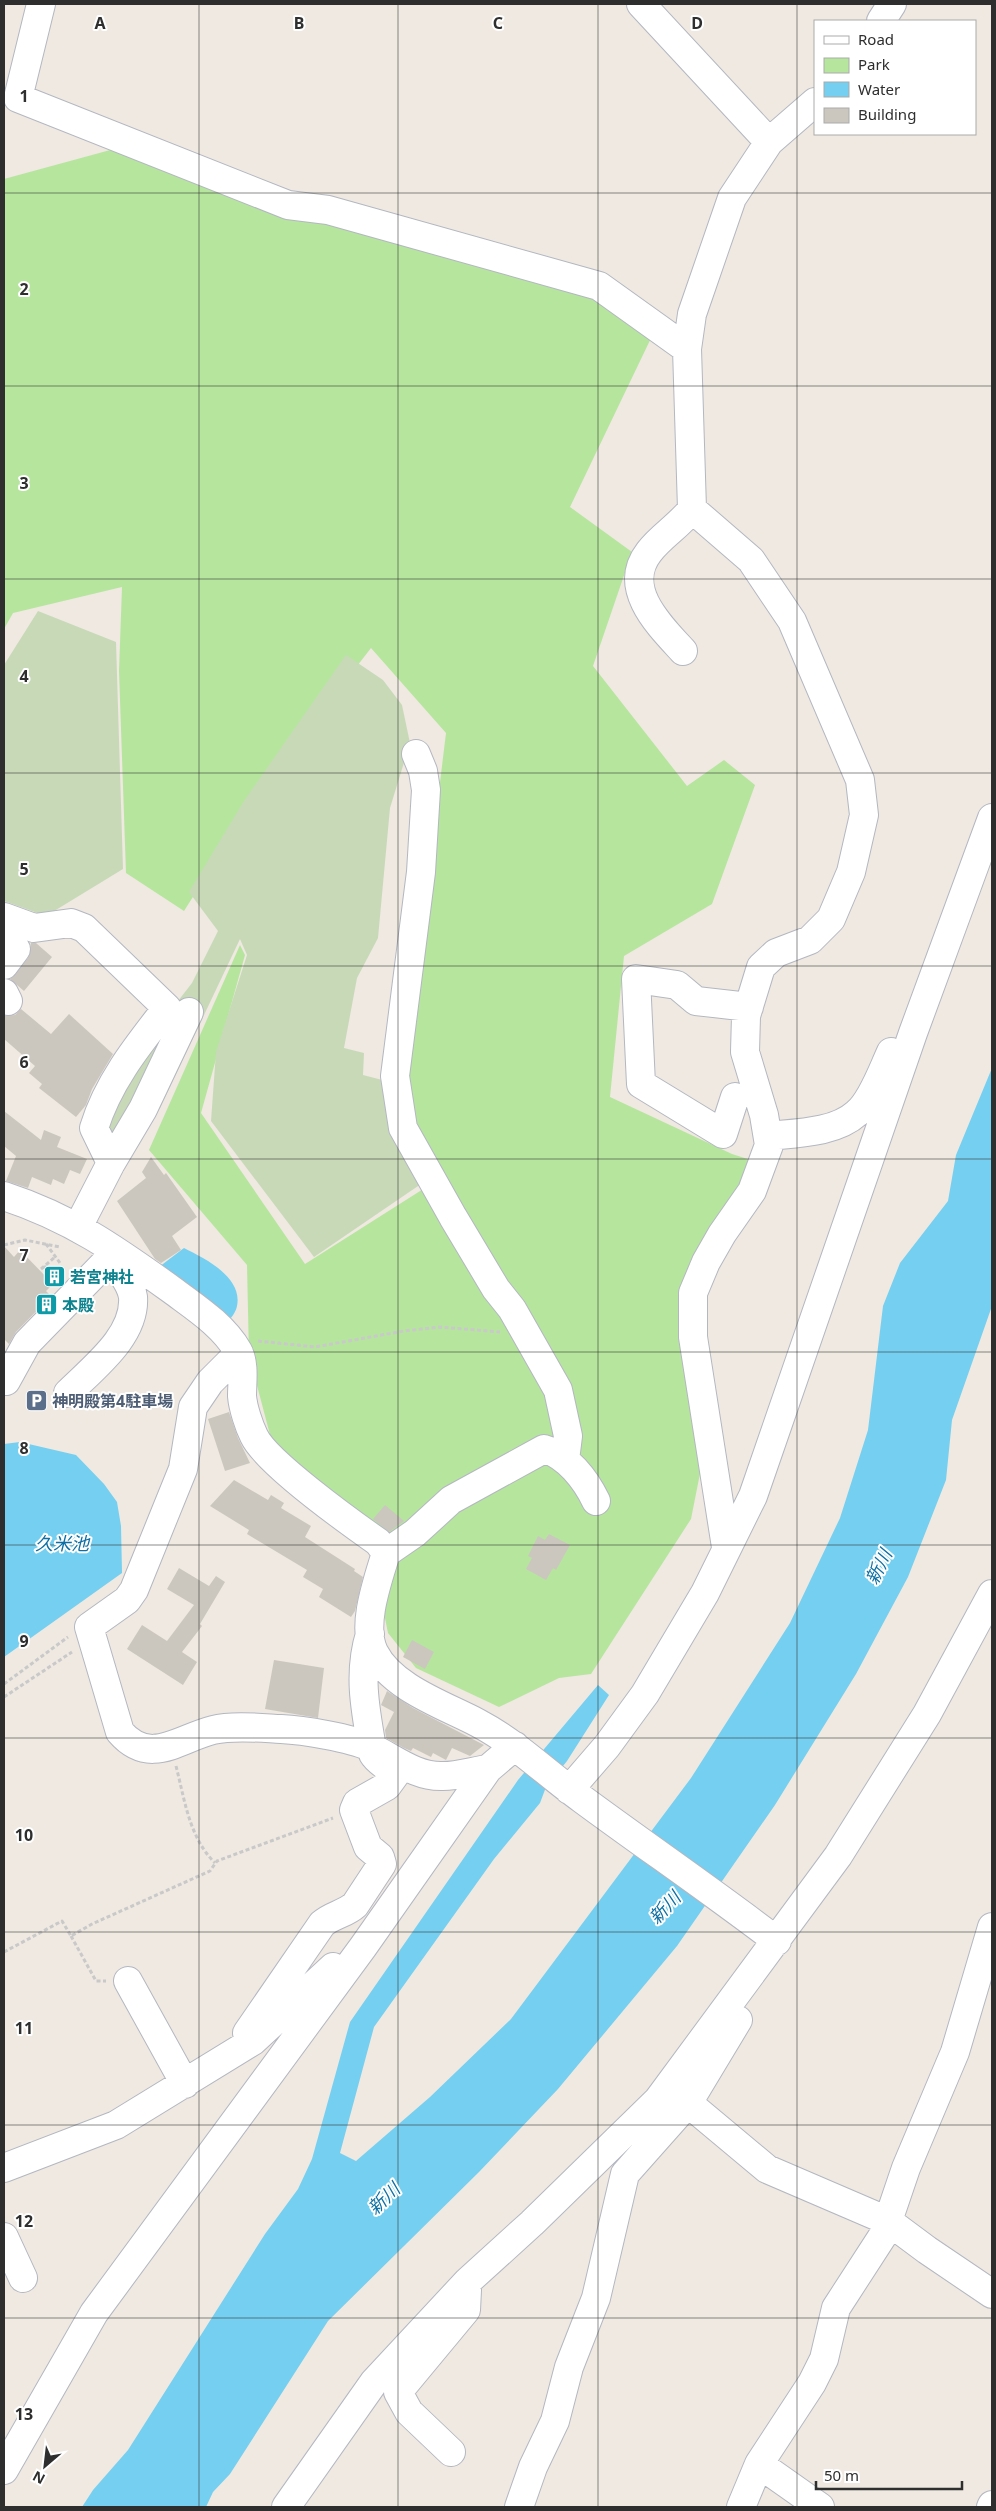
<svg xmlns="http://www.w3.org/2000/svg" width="996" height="2511" viewBox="0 0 996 2511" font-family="'Noto Sans','Noto Sans JP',sans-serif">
<rect width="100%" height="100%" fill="#efe9e1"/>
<path fill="#b6e59e" d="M125,146L584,289L653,334L570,507L632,552L593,666L687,786L724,760L755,785L712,904L624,956L610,1097L732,1154L760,1163L681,1292L707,1438L691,1519L591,1674L559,1678L499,1707L416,1668L388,1633L380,1594L392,1543L274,1450L249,1355L247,1265L149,1150L240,945L245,955L201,1113L305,1264L428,1186L402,1095L446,733L371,648L260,791L184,911L126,873L119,671L122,587L13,613L4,629V179Z"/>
<path fill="#c8d9b8" d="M38,611L116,642L123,869L46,916L4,901V665Z
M346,655L383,680L402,705L410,743L390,808L378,938L357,978L344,1048L364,1053L363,1075L390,1082L421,1184L314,1257L211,1121L216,1052L247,955L240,939L160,1108L108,1147L100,1128L129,1064L192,983L218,931L189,892L244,801Z"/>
<path fill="#75cff0" d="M992,1068V1306L952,1420L946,1480L908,1577L856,1674L775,1805L677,1946L558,2089L479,2172L328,2321L230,2474L213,2492L206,2507H82L93,2490L128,2450L265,2234L298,2189L312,2159L350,2022L518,1780L598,1685L609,1695L567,1761L546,1787L540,1803L494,1859L374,2027L340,2153L356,2161L430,2097L511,2019L691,1778L790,1623L840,1518L868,1430L883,1306L900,1263L948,1201L956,1155Z
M184,1248C204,1258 243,1277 237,1306C236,1312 231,1318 227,1323L159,1267Z
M20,1442L76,1455L104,1484L117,1502L121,1526L122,1573L4,1657V1444Z"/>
<path fill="#cbc7bf" d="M31,943H36L52,957L24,991L10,979L28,958Z
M21,1009L51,1034L69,1014L113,1054L92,1089L86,1105L76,1117L39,1088L42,1084L29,1073L35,1066L4,1039V1016L15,1015Z
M4,1111L41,1140L44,1130L61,1137L57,1147L87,1159L80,1174L70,1170L64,1184L53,1179L51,1185L32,1177L28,1188L6,1181L16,1156L4,1146Z
M151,1157L164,1175L166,1173L197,1217L172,1236L181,1250L161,1263L155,1259L117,1201L146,1178L142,1172Z
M4,1246L14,1257L20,1250L53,1284L46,1291L51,1296L16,1332L9,1344L4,1339Z
M229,1412L238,1438L250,1463L225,1471L208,1419Z
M234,1480L268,1500L271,1495L284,1503L281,1508L311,1526L305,1537L355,1569L354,1571L363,1577L355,1611L351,1617L319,1597L323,1589L303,1577L307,1570L247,1534L249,1530L210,1506Z
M385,1505L404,1521L389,1532L373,1519Z
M549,1534L570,1545L556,1570L553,1568L546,1580L526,1569L532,1558L528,1556L538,1536L545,1540Z
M179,1568L209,1586L216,1576L225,1582L200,1624L202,1626L182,1652L197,1662L183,1685L127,1649L142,1625L167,1641L194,1605L167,1589Z
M412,1640L434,1652L425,1669L403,1657Z
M274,1660L324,1668L318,1718L265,1709Z
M387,1691L413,1708L484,1745L470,1756L452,1748L446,1760L433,1753L431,1757L413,1748L411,1751L404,1748L386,1738L385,1730L394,1712L381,1705Z"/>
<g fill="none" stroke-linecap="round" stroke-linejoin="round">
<defs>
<path id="minor" d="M41,4L18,98L288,205L328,210L599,286L687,349
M641,4L769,142
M881,21L892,4
M683,651C659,625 621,588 649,552C661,536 679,526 692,509
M416,754L423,771L426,790L421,872L395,1076L403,1128L453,1217L496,1289L512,1309L558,1390L568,1436L565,1460
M4,917L34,928L71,923L84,928L167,1008C138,1045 108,1082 94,1128L111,1163L78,1227
M4,932L16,949L4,965
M4,993L8,1001
M735,1097L723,1134L641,1084L636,979L677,985L696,1001L749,1007
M768,1136C797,1133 835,1133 857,1113C872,1101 883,1069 891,1052
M111,1163L143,1109L189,1012
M4,1196C71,1218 115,1249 172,1290C196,1308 223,1325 238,1351C245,1364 242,1382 242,1396C243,1408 249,1426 254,1436C266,1462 351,1523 378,1542L386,1553C378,1580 361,1625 374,1652C392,1688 444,1705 478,1723C516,1743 547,1774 582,1799C647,1847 713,1892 777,1941
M239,1353L210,1382L193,1407L183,1469L134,1590L127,1600L89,1627L120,1732C150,1767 180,1738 213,1730C233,1725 261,1728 281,1729C303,1730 351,1738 370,1747C394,1758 415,1777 443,1776C458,1776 473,1771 488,1769
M6,1381L27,1343L105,1263L123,1256
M68,1393C93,1368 136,1336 133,1297C131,1283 120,1270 112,1260
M726,1547L693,1337V1293L706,1262L722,1234L752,1191L769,1145L764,1115L745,1052L746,1016L761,967L776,953L810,940L831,919L851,872L864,815L860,780L792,621L751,560L692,509L687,349L692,314L732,198L769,142L815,102
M386,1553L415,1533L451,1500L544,1449C567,1455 586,1480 596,1501
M370,1634C358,1672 365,1709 372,1748
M569,1790L607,1746L645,1694L705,1593L753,1496L913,1033L992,818
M128,1981L185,2084
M738,2020L688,2103L767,2169L888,2221L927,2250L992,2294
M247,2033L322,1924C332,1915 345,1914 355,1905L382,1864L380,1857L368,1847L354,1810L357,1803L387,1786L395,1775C389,1766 378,1763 373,1754
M4,2168L116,2125L253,2041L333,1967
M888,2221L906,2168L955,2052L992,1927
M4,2237L23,2278
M451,2452L409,2412L398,2392L466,2310L467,2290
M4,2470L94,2313L363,1947L488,1769L515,1746
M286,2507L374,2382L468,2281L532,2223L658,2100L838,1856L927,1714L992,1594
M519,2507L533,2467L555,2421L569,2367L596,2298L625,2174L688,2103
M741,2507L759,2464
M820,2507L759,2464L812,2383L824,2359L836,2308L891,2223
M991,2507L992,2505"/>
</defs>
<use href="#minor" stroke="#b4b7c1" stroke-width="30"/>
<path stroke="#c9c9c9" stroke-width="3" stroke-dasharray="4 2.5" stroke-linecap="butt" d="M46,1244L60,1263
M4,1245L25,1240L60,1247
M44,1266L50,1272
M41,1269L55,1257
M258,1341L315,1347L404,1331L440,1327L500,1332
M4,1684L68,1637
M4,1697L72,1652
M176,1766C185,1801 189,1837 215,1863
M71,1936L96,1981H106
M4,1952L62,1921L71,1936L92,1924L210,1871L217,1861L333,1818"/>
<use href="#minor" stroke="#fff" stroke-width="28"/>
</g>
<path fill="none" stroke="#2e2e2e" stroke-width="1" stroke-opacity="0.55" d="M199,4V2507M398,4V2507M598,4V2507M797,4V2507M4,193H992M4,386H992M4,579H992M4,773H992M4,966H992M4,1159H992M4,1352H992M4,1545H992M4,1738H992M4,1932H992M4,2125H992M4,2318H992"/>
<defs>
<symbol id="building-square" viewBox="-11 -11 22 22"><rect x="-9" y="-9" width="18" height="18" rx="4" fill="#0f9aa8" stroke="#fff"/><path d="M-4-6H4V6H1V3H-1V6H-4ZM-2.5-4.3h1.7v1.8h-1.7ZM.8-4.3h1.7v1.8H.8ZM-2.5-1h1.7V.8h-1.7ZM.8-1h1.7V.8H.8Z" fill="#fff"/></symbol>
<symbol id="parking-square" viewBox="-11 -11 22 22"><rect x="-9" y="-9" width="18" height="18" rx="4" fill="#5c6f8a" stroke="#fff"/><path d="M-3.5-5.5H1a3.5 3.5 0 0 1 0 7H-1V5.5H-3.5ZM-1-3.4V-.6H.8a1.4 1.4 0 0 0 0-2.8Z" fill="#fff"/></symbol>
</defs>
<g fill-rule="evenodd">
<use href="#building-square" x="42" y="1264" width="25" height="25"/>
<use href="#building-square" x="34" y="1292" width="25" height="25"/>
<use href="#parking-square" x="24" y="1388" width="25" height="25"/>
</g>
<g text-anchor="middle" stroke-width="4" stroke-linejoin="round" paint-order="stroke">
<g font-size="16" font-weight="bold" fill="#0d838f" stroke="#fff" text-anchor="start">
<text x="70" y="1283">若宮神社</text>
<text x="62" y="1311">本殿</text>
</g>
<g font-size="16" font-weight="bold" fill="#4e5e75" stroke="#fff" text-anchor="start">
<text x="52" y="1407">神明殿第4駐車場</text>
</g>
<g font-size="18" font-style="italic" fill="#0d6fa3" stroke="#fff">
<text x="62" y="1550">久米池</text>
<text transform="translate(879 1567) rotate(-64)" y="6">新川</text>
<text transform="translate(665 1908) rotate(-47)" y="6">新川</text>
<text transform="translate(384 2199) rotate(-44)" y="6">新川</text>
</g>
</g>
<g font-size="16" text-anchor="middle" font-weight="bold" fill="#2e2e2e" stroke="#fff" stroke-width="4" stroke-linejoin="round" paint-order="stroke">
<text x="100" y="29">A</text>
<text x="299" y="29">B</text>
<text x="498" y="29">C</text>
<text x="697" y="29">D</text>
<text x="24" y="102">1</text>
<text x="24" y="295">2</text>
<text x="24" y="489">3</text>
<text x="24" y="682">4</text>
<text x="24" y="875">5</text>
<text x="24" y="1068">6</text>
<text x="24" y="1261">7</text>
<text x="24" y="1454">8</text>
<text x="24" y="1647">9</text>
<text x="24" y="1841">10</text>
<text x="24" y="2034">11</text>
<text x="24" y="2227">12</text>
<text x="24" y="2420">13</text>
</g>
<rect width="996" height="2511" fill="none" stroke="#2e2e2e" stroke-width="10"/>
<rect x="814" y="20" width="162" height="115" fill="#ffffff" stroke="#ababab"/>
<rect x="824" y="36" width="25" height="8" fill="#ffffff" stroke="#ababab"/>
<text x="858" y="45" font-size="15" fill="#2e2e2e">Road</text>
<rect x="824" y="58" width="25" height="15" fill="#b6e59e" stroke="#ababab"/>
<text x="858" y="70" font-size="15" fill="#2e2e2e">Park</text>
<rect x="824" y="82" width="25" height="15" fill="#75cff0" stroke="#ababab"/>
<text x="858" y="95" font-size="15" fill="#2e2e2e">Water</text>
<rect x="824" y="108" width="25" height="15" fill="#cbc7bf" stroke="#ababab"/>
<text x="858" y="120" font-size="15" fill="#2e2e2e">Building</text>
<g transform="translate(45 2466) rotate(208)" stroke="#ffffff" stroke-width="4" paint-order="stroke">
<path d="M0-4L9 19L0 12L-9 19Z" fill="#2e2e2e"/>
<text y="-8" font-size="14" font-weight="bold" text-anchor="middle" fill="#2e2e2e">N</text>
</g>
<path d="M816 2481v8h146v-8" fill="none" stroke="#2e2e2e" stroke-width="2.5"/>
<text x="824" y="2481" font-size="15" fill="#2e2e2e" stroke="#ffffff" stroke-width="4" paint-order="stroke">50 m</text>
</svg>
